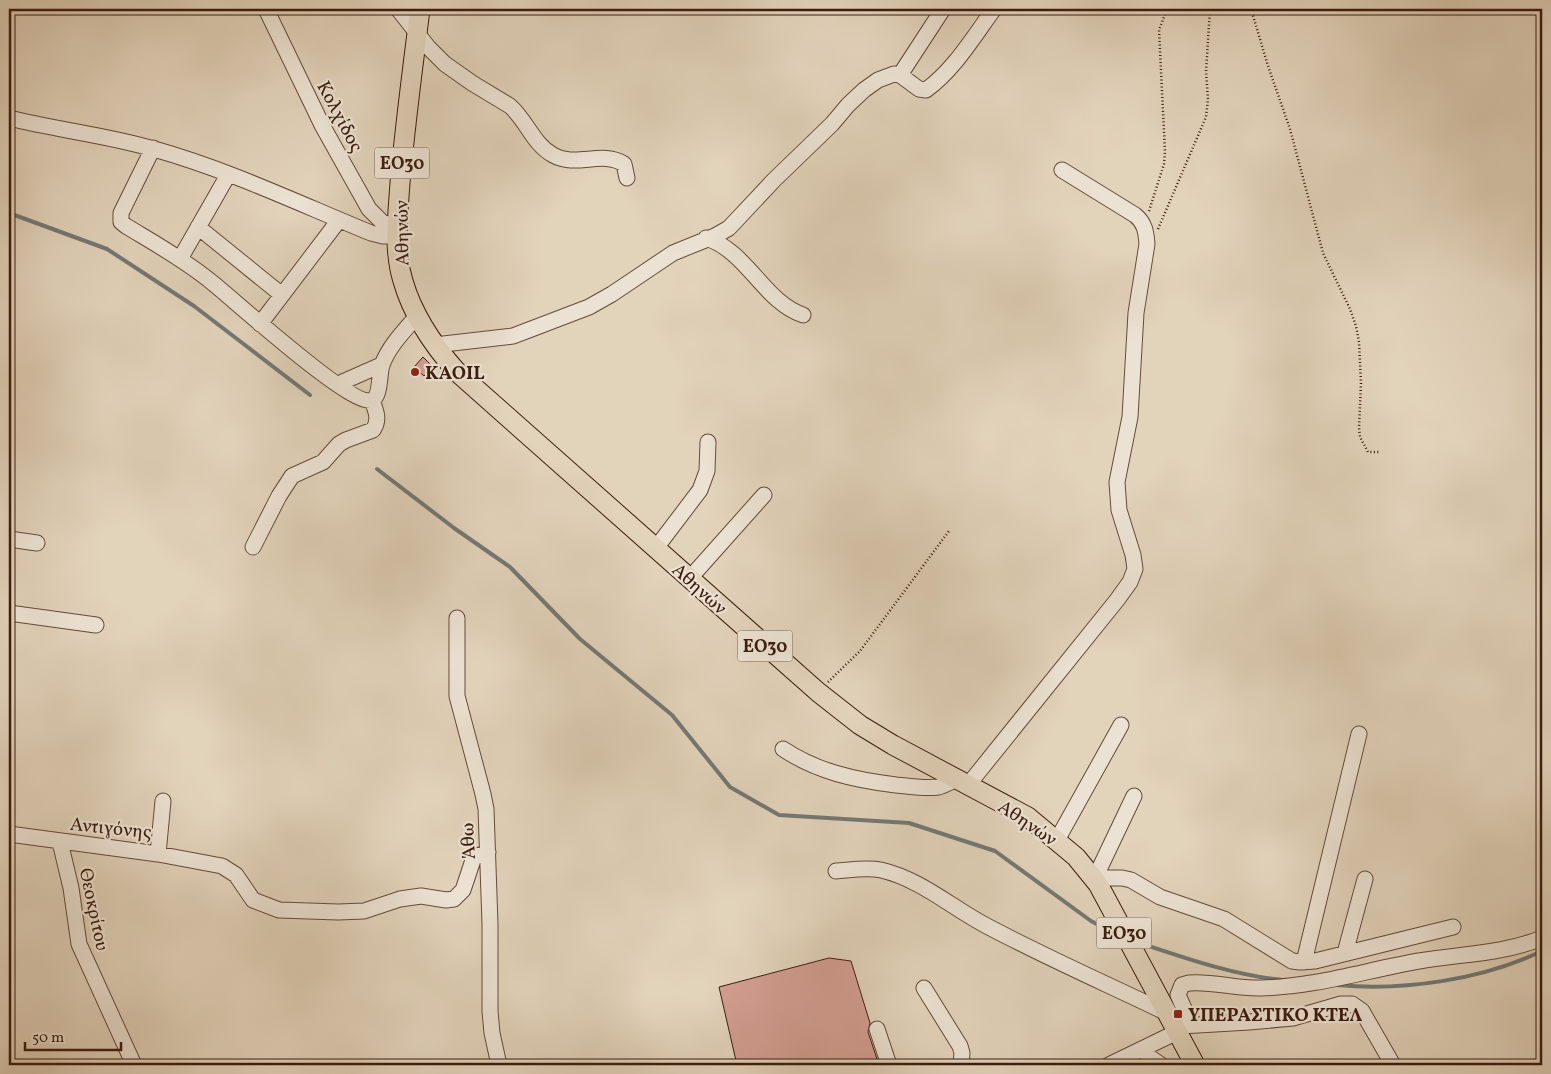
<svg xmlns="http://www.w3.org/2000/svg" width="1551" height="1074" viewBox="0 0 1551 1074" font-family="Vollkorn,serif">
<rect width="100%" height="100%" fill="#e2d3bb"/>
<filter id="stains"><feTurbulence type="fractalNoise" baseFrequency=".004" numOctaves="4"/><feColorMatrix values="0 0 0 0 .2 0 0 0 0 .09 0 0 0 0 .02 0 0 0 .5 -.17"/></filter>
<radialGradient id="worn" r=".72"><stop offset=".6" stop-color="#630" stop-opacity="0"/><stop offset="1" stop-color="#630" stop-opacity=".3"/></radialGradient>
<g fill="none" stroke-linecap="round" stroke-linejoin="round">
<path stroke="#747875" stroke-width="4" d="M9,213L107,249L194,306L310,395
M377,469L454,528L510,567L580,639L672,715L730,787L779,815L909,823L995,851L1091,921L1119,936
M1137,942C1182,957 1236,976 1283,980
M1337,985C1404,991 1481,980 1542,951"/>
</g>
<path fill="#d39e92" stroke="#3c1c0e" d="M423,357L433,367L424,376L414,367Z
M829,958L851,961L870,1023L868,1032L879,1065H737L719,987Z"/>
<g fill="none" stroke-linecap="round" stroke-linejoin="round">
<defs>
<path id="minor" d="M266,9L322,125L369,209L382,222L397,227
M398,9L428,47L445,64L472,83L510,106C527,121 533,144 553,155C576,168 602,150 624,164L627,178
M900,75L943,9
M9,118C57,130 107,135 154,149C229,170 300,204 371,233L383,236H397
M153,148L121,213V222L126,226C154,243 183,259 209,280C230,296 352,408 372,400C381,396 379,373 382,365C389,346 404,331 417,316
M198,227L282,295
M706,238C747,251 764,302 803,315
M180,259L228,175
M260,324L339,220
M435,345L513,336L589,307L612,294L673,253L715,236L729,228L774,180L832,124L848,105L864,90L878,80L894,74L900,75L919,89L926,90C954,70 974,36 994,9
M338,384L381,365
M9,539L37,543
M253,547L279,496L292,476L323,462L339,444L346,440L373,430C380,420 376,411 372,400
M656,548L700,490L707,471L708,442
M690,578L764,495
M9,613L96,625
M457,618V696L483,794L486,809L490,924V1011L492,1033L499,1065
M783,749C818,772 855,780 896,785C910,786 924,789 938,787C944,786 950,782 956,779
M968,785L1117,600L1130,582L1135,569L1133,555L1119,510L1117,482L1130,417L1136,313L1147,244C1146,232 1145,223 1135,215L1062,170
M9,834L158,854L163,801
M1057,840L1121,725
M60,842L71,888L79,944L134,1065
M158,854L222,866L236,875L253,900L279,910L338,912L364,911L400,899L421,896L446,900L454,899L463,890L474,857L488,852
M836,871C850,870 867,867 881,870C920,879 951,907 985,925C1045,957 1107,984 1167,1013
M1093,878H1122L1131,880L1160,897L1224,919L1292,961L1300,962L1315,961L1453,927
M1095,878L1134,796
M1345,953L1365,879
M1304,962L1359,734
M924,988L960,1046L962,1053L961,1065
M1191,1024L1178,995L1182,985L1189,983C1213,981 1237,989 1261,988C1315,987 1367,970 1419,961C1460,954 1503,954 1542,938
M1181,1026L1249,1022L1293,1018L1341,1004H1352L1362,1011L1393,1065
M877,1029L889,1065
M1143,1049L1148,1056L1161,1065
M1109,1065L1177,1032"/>
<path id="major" d="M420,9C413,67 405,124 400,183C398,215 393,249 403,281C413,316 433,345 457,372L818,692L860,725L893,745L1028,817L1076,857L1098,884L1195,1065"/>
</defs>
<use href="#minor" stroke="#664a39" stroke-width="17"/>
<use href="#major" stroke="#3c1c0e" stroke-width="21"/>
<path stroke="#3c1c0e" stroke-width="2.5" stroke-dasharray="1 2.5" stroke-linecap="butt" d="M1251,9L1268,66L1290,129L1323,253L1350,309L1356,326L1359,342L1361,383L1359,428L1360,437L1368,452H1380
M1149,211L1164,164L1165,152L1159,30L1167,9
M1158,229L1206,117L1208,99L1206,72L1210,9
M828,682L860,651L949,531"/>
<use href="#minor" stroke="#ece2d3" stroke-width="15"/>
<use href="#major" stroke="#e2d3bb" stroke-width="19"/>
</g>
<g fill="#8f2418" stroke="#ece2d3" stroke-width="2">
<circle cx="415" cy="372" r="5"/>
<rect x="1173" y="1009" width="10" height="10" rx="2.5"/>
</g>
<g text-anchor="middle" stroke-width="4.5" stroke-linejoin="round" paint-order="stroke">
<g fill="#ece2d3" stroke="#715749" stroke-width="1">
<rect x="374.5" y="147.5" width="55" height="31" rx="4"/>
<rect x="737.5" y="630.5" width="55" height="31" rx="4"/>
<rect x="1096.5" y="917.5" width="55" height="31" rx="4"/>
</g>
<g font-size="18" font-weight="bold" fill="#3c1c0e">
<text x="402" y="169">ΕΟ30</text>
<text x="765" y="652">ΕΟ30</text>
<text x="1124" y="939">ΕΟ30</text>
</g>
<g font-size="19" fill="#3c1c0e" stroke="#ece2d3">
<text transform="translate(341 116) rotate(62)" y="7">Κολχίδος</text>
<text transform="translate(401 233) rotate(-91)" y="7">Αθηνών</text>
<text transform="translate(700 588) rotate(42)" y="7">Αθηνών</text>
<text transform="translate(1028 822) rotate(34)" y="7">Αθηνών</text>
<text transform="translate(111 827) rotate(6)" y="7">Αντιγόνης</text>
<text transform="translate(467 841) rotate(-93)" y="7">Άθω</text>
<text transform="translate(95 909) rotate(78)" y="7">Θεοκρίτου</text>
</g>
<g font-size="19" font-weight="bold" fill="#3c1c0e" stroke="#ece2d3" text-anchor="start">
<text x="425" y="379">KAOIL</text>
<text x="1188" y="1021">ΥΠΕΡΑΣΤΙΚΟ ΚΤΕΛ</text>
</g>
</g>
<rect width="1551" height="1074" fill="none" stroke="#e2d3bb" stroke-width="30"/>
<rect x="10" y="10" width="1531" height="1054" fill="none" stroke="#3c1c0e" stroke-width="2.5"/>
<rect x="15" y="15" width="1521" height="1044" fill="none" stroke="#3c1c0e"/>
<path d="M25 1042v8h96v-8" fill="none" stroke="#3c1c0e" stroke-width="2.5"/>
<text x="32" y="1042" font-size="15" fill="#3c1c0e" stroke="#ece2d3" stroke-width="4" paint-order="stroke">50 m</text>
<rect width="100%" height="100%" filter="url(#stains)"/>
<rect width="100%" height="100%" fill="url(#worn)"/>
</svg>
